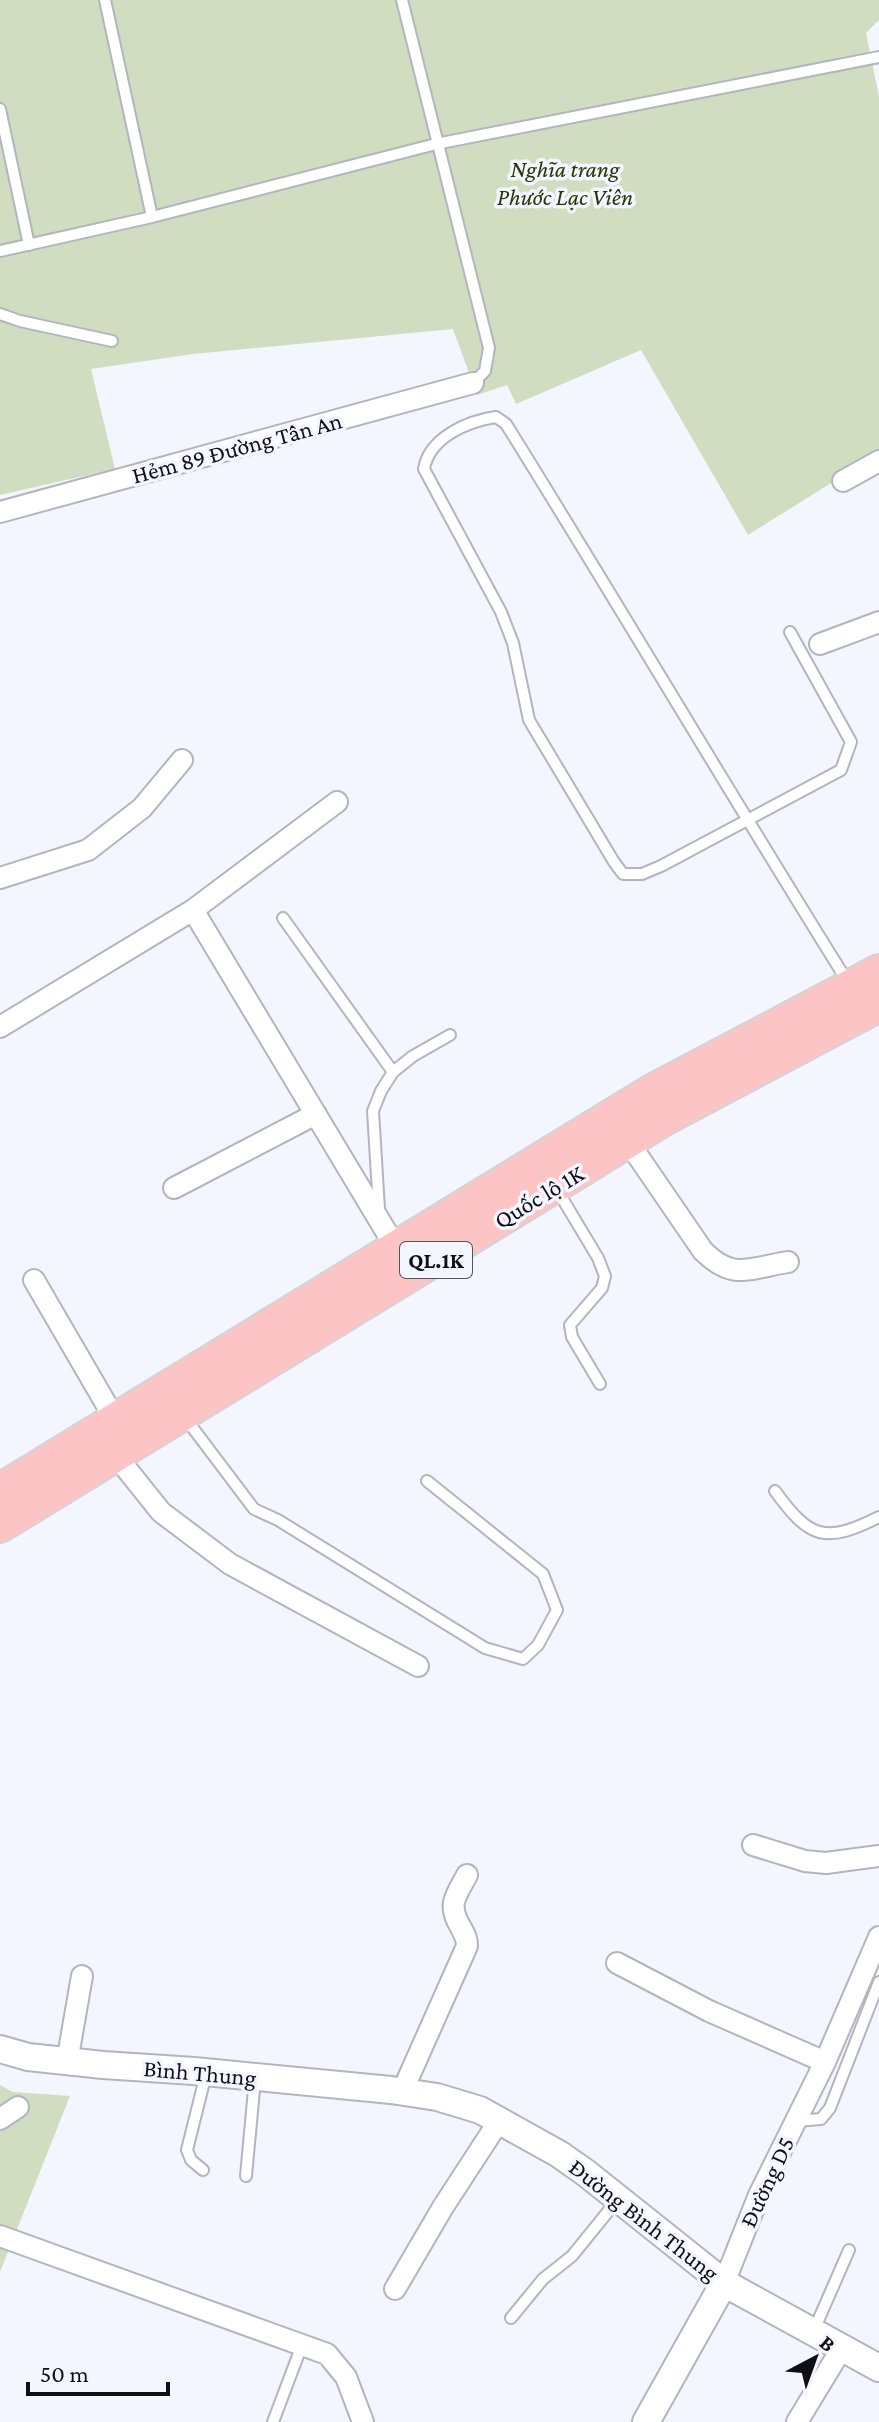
<svg xmlns="http://www.w3.org/2000/svg" width="879" height="2422" viewBox="0 0 879 2422" font-family="'Crimson Pro',serif">
<rect width="100%" height="100%" fill="#f3f6fe"/>
<path fill="#d1ddc1" d="M0,0H879V20L866,33L879,97V453L748,535L641,350L516,404L507,385L477,395L453,329L193,354L91,369L115,469L0,495Z
M0,2085L13,2092L70,2096L0,2272Z"/>
<g fill="none" stroke-linecap="round" stroke-linejoin="round">
<defs>
<path id="service" d="M105,0L152,217
M402,0L489,348L485,371L473,383
M0,109L29,245
M0,251L152,217L436,144L879,57
M0,314L20,321L112,341
M790,632L851,742L841,770L661,866L642,874H623L614,862L529,720L513,643L501,612L424,469C429,438 467,421 496,417L506,424C622,610 733,799 849,984
M283,918L393,1072
M556,1188L598,1258L605,1276L602,1288L570,1325L572,1337L600,1384
M379,1209L373,1111L381,1091L393,1072L413,1056L450,1035
M186,1419L254,1509L278,1520L485,1648L523,1659L538,1645L557,1610L543,1574L427,1481
M775,1491C810,1539 825,1544 879,1517
M796,2121L821,2119L830,2108L879,1982
M203,2170L191,2160L187,2150L206,2074
M246,2176L255,2079
M511,2318L543,2279L572,2256L619,2198
M814,2330L849,2250
M273,2422L302,2345"/>
<path id="minor" d="M843,481L879,461
M0,512L473,383
M820,644L879,622
M0,878L88,850L142,808L182,760
M193,910L396,1248
M0,1027L193,910L337,802
M629,1143L703,1251C733,1281 749,1268 788,1262
M174,1188L316,1114
M34,1280L116,1421
M117,1457L161,1512L230,1564L418,1666
M753,1845L805,1861L826,1863L879,1856
M617,1963L709,2011L825,2062
M67,2062L82,1976
M402,2092L467,1946C467,1937 464,1934 460,1926C447,1904 456,1896 467,1875
M0,2119L18,2107
M0,2236L327,2354L346,2377L363,2422
M724,2283L759,2195L825,2062L879,1937
M395,2289L443,2207L499,2121
M797,2422L842,2348"/>
<path id="tertiary" d="M0,2049L28,2057L103,2065L194,2071L391,2090L437,2097L480,2110L559,2154L586,2173L724,2283L879,2368
M646,2422L724,2283"/>
<path id="primary" d="M0,1490L650,1092L879,971
M0,1526L666,1118L879,1005"/>
</defs>
<use href="#service" stroke="#b2b5bd" stroke-width="14"/>
<use href="#minor" stroke="#b2b5bd" stroke-width="24"/>
<use href="#tertiary" stroke="#b2b5bd" stroke-width="30"/>
<use href="#primary" stroke="#d4d4d5" stroke-width="36"/>
<use href="#service" stroke="#fff" stroke-width="10"/>
<use href="#minor" stroke="#fff" stroke-width="20"/>
<use href="#tertiary" stroke="#fff" stroke-width="26"/>
<use href="#primary" stroke="#fdc4c5" stroke-width="32"/>
</g>
<g text-anchor="middle" stroke-width="7" stroke-linejoin="round" paint-order="stroke">
<rect fill="#f3f6fe" stroke="#53555a" stroke-width="2" x="400" y="1242" width="72" height="36" rx="6"/>
<g font-size="22" font-weight="bold" fill="#0f1013">
<text x="436" y="1268">QL.1K</text>
</g>
<g font-size="24" font-style="italic" fill="#283703" stroke="#f3f6fe">
<text x="565" y="177">Nghĩa trang<tspan x="565" dy="28">Phước Lạc Viên</tspan></text>
</g>
<g font-size="24" fill="#0f1013" stroke="#f3f6fe">
<text transform="translate(237 448) rotate(-15)" y="8">Hẻm 89 Đường Tân An</text>
<text transform="translate(539 1197) rotate(-31)" y="8">Quốc lộ 1K</text>
<text transform="translate(200 2073) rotate(5)" y="8">Bình Thung</text>
<text transform="translate(767 2182) rotate(-65)" y="8">Đường D5</text>
<text transform="translate(644 2220) rotate(38)" y="8">Đường Bình Thung</text>
</g>
</g>
<g transform="translate(815 2358) rotate(41)" stroke="#f3f6fe" stroke-width="6" paint-order="stroke">
<path d="M0-6L14 30L0 20L-14 30Z" fill="#0f1013"/>
<text y="-12" font-size="22" font-weight="bold" text-anchor="middle" fill="#0f1013">B</text>
</g>
<path d="M28 2382v12h140v-12" fill="none" stroke="#0f1013" stroke-width="4"/>
<text x="40" y="2382" font-size="24" fill="#0f1013" stroke="#f3f6fe" stroke-width="6" paint-order="stroke">50 m</text>
</svg>
